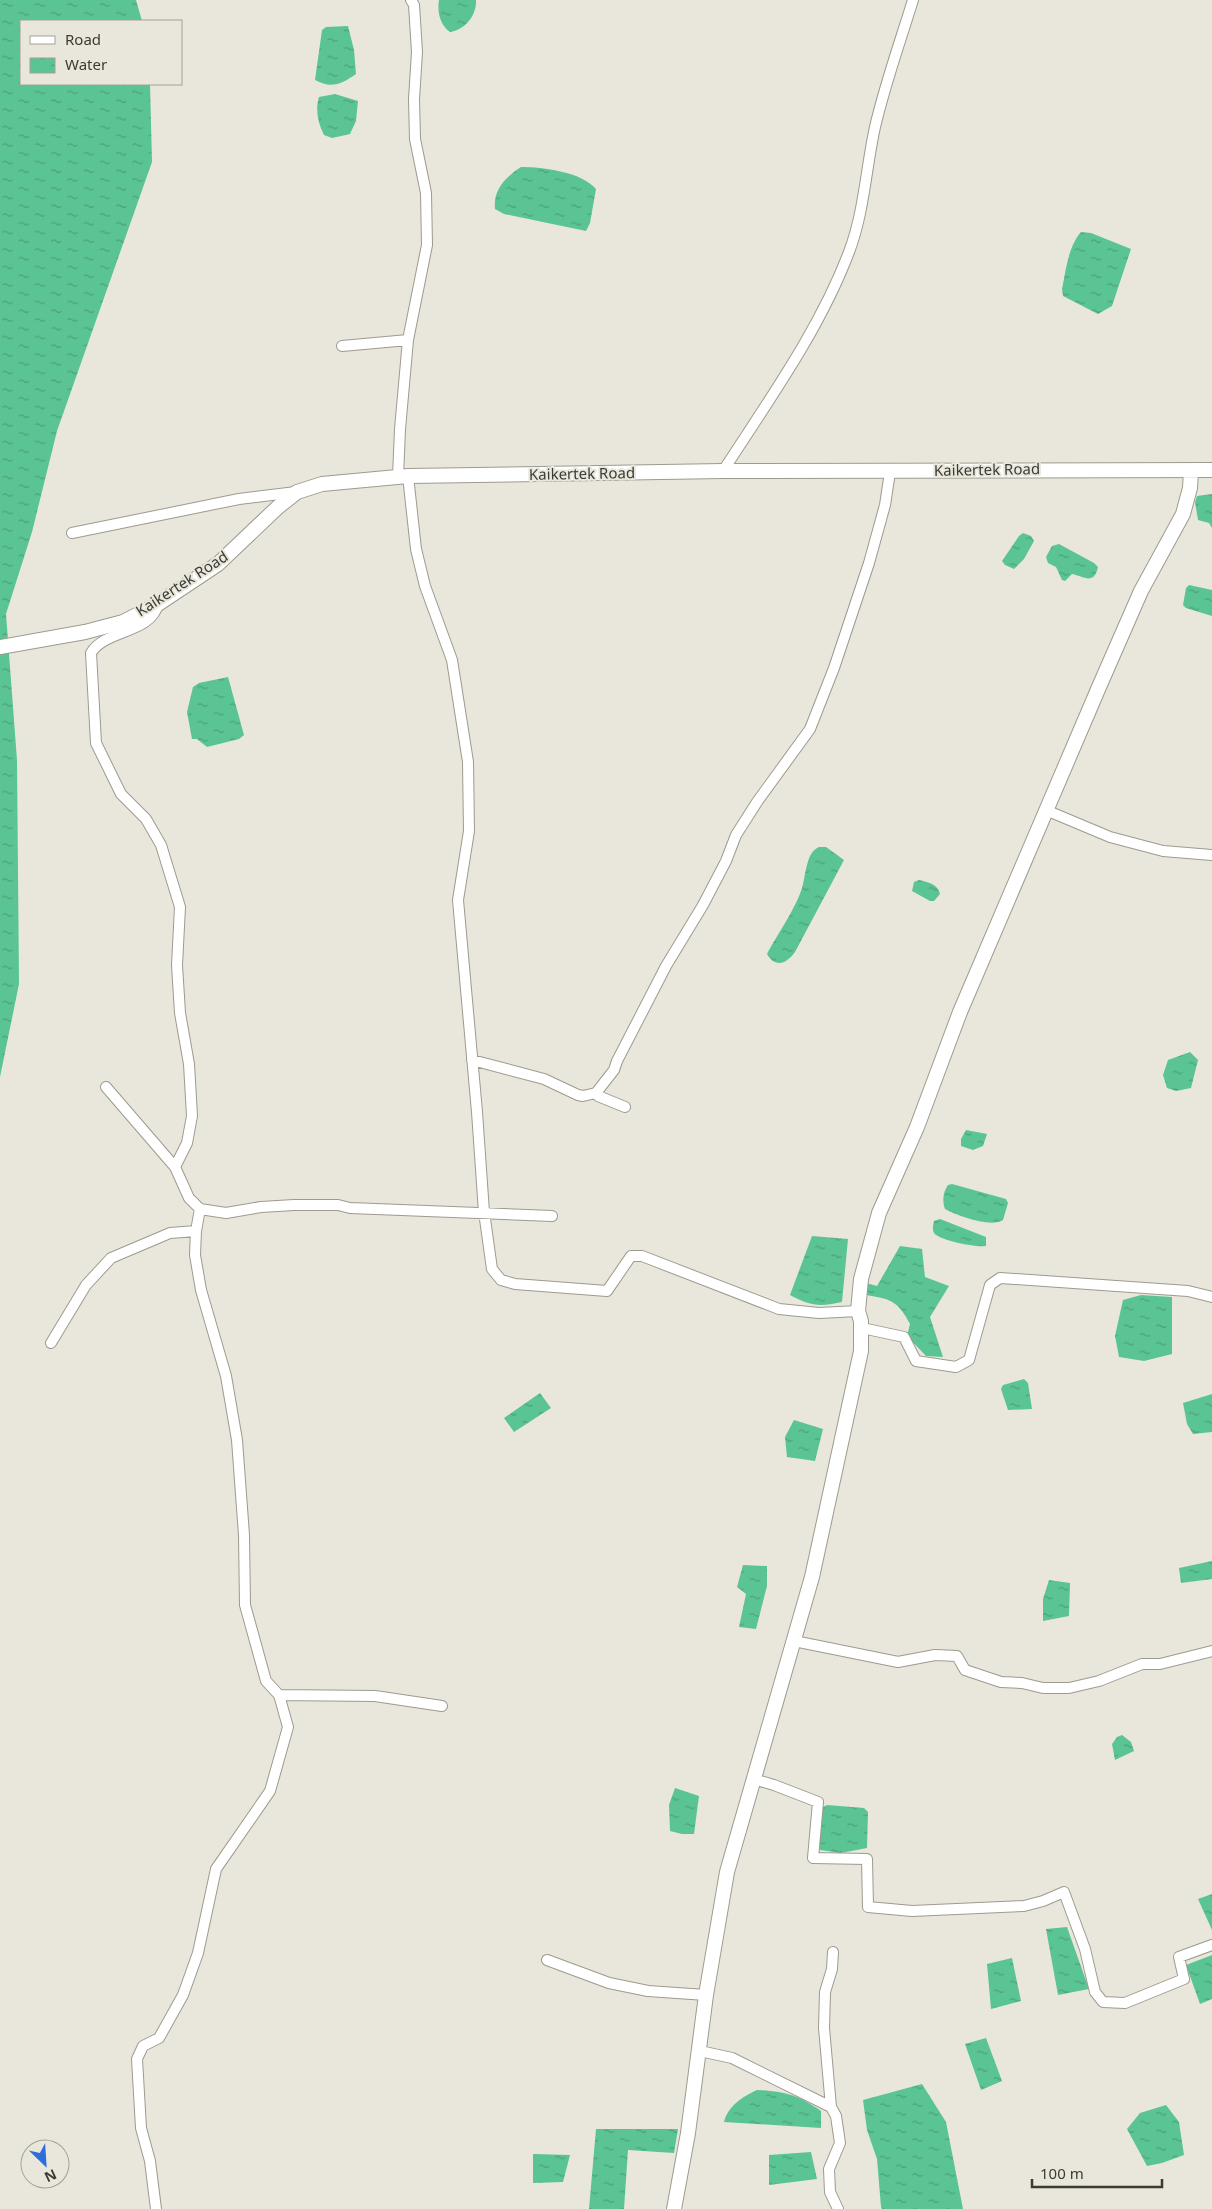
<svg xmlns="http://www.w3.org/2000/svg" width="1212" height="2209" viewBox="0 0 1212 2209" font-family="'Noto Sans',sans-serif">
<defs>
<pattern id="water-ripples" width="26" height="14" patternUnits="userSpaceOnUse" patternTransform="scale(1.25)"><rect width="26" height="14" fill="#5ac494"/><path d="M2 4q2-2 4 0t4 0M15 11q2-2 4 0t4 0" fill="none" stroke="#4ca07a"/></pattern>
</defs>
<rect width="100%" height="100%" fill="#e9e7db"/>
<path fill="url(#water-ripples)" d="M0,0H136L142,21H21V84H150L152,162L57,431L32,532L6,614L17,760L19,984L0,1077Z
M439,0H476C477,15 465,30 450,32C440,25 437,12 439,0Z
M348,26L354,50L356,74C342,84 331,89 315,80L322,30L326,27Z
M335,94L358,101L356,121L350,134L332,138L324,135C318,123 315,110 319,97Z
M521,167C543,167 582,172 596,189L590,223L586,231L504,214L495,209C493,189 506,177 521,167Z
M1081,232L1091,233L1131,249L1112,306L1098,314L1063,296L1062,289C1066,270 1068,247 1081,232Z
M1212,494V528L1209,523L1198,520L1195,502L1197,496Z
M1023,533L1031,536L1034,541L1024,559L1014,569L1005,565L1002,561L1019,536Z
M1059,544L1094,563L1098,567C1094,586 1083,576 1072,574L1065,581L1062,580L1056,567L1048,563L1046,557L1052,546Z
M1189,585L1212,590V616L1186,608L1183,605L1186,588Z
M228,677L244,735L239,739L207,747L197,739H192L187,712L193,687L199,683Z
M819,847H826L844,860L795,952C787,963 776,969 767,954C777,935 796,908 802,888C806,875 806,852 819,847Z
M919,880C928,882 938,884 940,894L934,901H930L912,891L914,882Z
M1190,1052L1198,1060L1191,1088L1176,1091L1167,1088L1163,1075L1168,1060Z
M966,1130L987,1134L983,1146L973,1150L961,1146V1139Z
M952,1184L1006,1199L1008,1203L1003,1220C991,1228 958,1216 945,1209C942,1201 943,1192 948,1185Z
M940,1219L986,1237V1246C977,1248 938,1240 934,1233C932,1229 933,1225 934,1221Z
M812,1236L848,1239L842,1302C818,1307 811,1306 790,1295Z
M900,1246L922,1249L925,1277L949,1286L930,1317L943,1357L926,1356L907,1336L910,1324C898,1301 891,1299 866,1295V1283L877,1286Z
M1141,1295L1172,1297V1354L1144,1361L1119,1357L1115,1336L1123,1300Z
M1024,1379L1028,1383L1032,1409L1008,1410L1001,1389L1003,1385Z
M540,1393L551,1408L514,1432L504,1418Z
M1212,1394V1432L1193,1434L1187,1424L1183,1403Z
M794,1420L823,1429L815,1461L787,1457L785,1437Z
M1212,1561V1579L1181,1583L1179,1568Z
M743,1565L767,1566V1586L756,1629L739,1627L746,1594L737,1587Z
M1049,1580L1070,1583L1069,1616L1043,1621V1599Z
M1122,1735L1131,1742L1134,1751L1115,1760L1112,1744L1117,1737Z
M675,1788L699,1796L694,1834H682L670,1831L669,1805Z
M827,1805L864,1808L868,1812L867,1848L841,1853L820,1850C817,1836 819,1821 823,1807Z
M1212,1894V1930L1198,1899Z
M1067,1927L1089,1989L1058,1995L1046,1929Z
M1212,1955V1999L1200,2004L1186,1965Z
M1012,1958L1021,2001L991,2009L987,1964Z
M986,2038L1002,2081L981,2090L965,2044Z
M922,2084L946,2122L963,2209H882L881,2207L877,2159L867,2130L863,2100Z
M757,2090C784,2091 799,2095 821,2111V2128L724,2122C728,2106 742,2097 757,2090Z
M1166,2105L1179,2122L1184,2155L1162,2163L1147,2166L1127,2129L1140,2113Z
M596,2129H678L674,2153L628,2150L624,2209H589Z
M811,2152L817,2179L769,2185V2155Z
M533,2154L570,2155L563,2182L533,2183Z"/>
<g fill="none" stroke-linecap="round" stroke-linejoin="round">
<defs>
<path id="minor" d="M342,346L408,340
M723,471C768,401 819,331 849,252C864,213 866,168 875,127C885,84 900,42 913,0
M408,476L416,549L425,586L452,660L468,762L469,831L458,900L477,1112L484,1212L492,1269L501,1280L515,1284L607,1291L631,1256H642L779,1309L819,1313L858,1311
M398,477L400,429L408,340L427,245L426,193L415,139L414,99L417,52L414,5L411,0
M72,533L239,499L296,492
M158,604C151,634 105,629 91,653L96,743L121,794L146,819L161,845L180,907L177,965L180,1013L189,1064L192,1116L187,1143L175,1167L189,1198L200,1209
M1048,811L1110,837L1163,851L1212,855
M472,1060L544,1079L578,1095L583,1096L596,1093
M106,1087L175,1167
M625,1107L598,1096L596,1093L614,1070L617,1061L666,966L703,905L726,861L736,835L757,802L810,729L834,668L869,563L885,505L890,472
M862,1328L904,1337L916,1361L956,1367L969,1360L990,1285L1000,1278L1188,1291L1212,1297
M51,1343L86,1285L111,1258L170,1233L196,1231
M794,1641L898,1662L935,1655L957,1656L965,1670L1001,1682L1022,1683L1043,1688H1069L1099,1681L1142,1664H1160L1212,1651
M442,1706L375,1696L279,1695L266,1681L245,1605L244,1535L237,1440L226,1376L201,1290L195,1255L196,1231L200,1209L226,1213L261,1207L294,1205H338L350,1208L552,1216
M753,1779L774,1785L818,1802L813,1858L867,1859L868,1907L912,1911L1024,1906L1043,1901L1064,1892L1085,1949L1095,1992L1103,2002L1125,2003L1184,1979L1179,1957L1212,1945
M547,1960L609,1983L648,1991L706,1995
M700,2051L732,2058L831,2107L836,2116L840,2143L829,2169L830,2192L838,2209
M831,2107L824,2028L825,1992L832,1969L833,1952
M156,2209L150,2161L141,2128L137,2059L143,2046L159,2038L183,1995L198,1953L216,1869L270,1791L288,1727L279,1695"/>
<path id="secondary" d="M0,647L85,632L123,622L158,604L218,564L278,507L297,492L322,484L408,476L723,471L1212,470
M674,2209L688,2133L706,1995L727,1872L812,1577L861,1351V1321L858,1311L861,1279L879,1213L917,1127L960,1012L1099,687L1141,591L1183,514L1190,488L1191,471"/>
</defs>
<use href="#minor" stroke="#9d9a90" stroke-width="12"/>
<use href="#secondary" stroke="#9d9a90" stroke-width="16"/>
<use href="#minor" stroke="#fff" stroke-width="10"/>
<use href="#secondary" stroke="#fff" stroke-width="14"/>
</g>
<g text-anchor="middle" stroke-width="4" stroke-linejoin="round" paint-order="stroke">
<g font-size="15" fill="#3b3a36" stroke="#e9e7db">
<text transform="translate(987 470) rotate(-1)" y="5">Kaikertek Road</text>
<text transform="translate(582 474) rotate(-1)" y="5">Kaikertek Road</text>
<text transform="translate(182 584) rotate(-33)" y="5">Kaikertek Road</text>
</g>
</g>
<rect x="20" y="20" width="162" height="65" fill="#e9e7db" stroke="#a3a299"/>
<rect x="30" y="36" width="25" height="8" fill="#ffffff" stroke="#a3a299"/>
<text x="65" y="45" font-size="15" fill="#3b3a36">Road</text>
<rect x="30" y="58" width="25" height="15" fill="url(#water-ripples)" stroke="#a3a299"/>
<text x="65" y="70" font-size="15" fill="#3b3a36">Water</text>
<g transform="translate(45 2164) rotate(155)"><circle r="24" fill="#e9e7db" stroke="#a3a299"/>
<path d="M0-4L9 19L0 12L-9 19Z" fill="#2e6edc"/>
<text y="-8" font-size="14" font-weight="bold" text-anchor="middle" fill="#3b3a36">N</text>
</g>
<path d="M1032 2179v8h130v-8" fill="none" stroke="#3b3a36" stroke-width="2.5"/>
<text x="1040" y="2179" font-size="15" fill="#3b3a36" stroke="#e9e7db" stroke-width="4" paint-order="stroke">100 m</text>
</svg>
